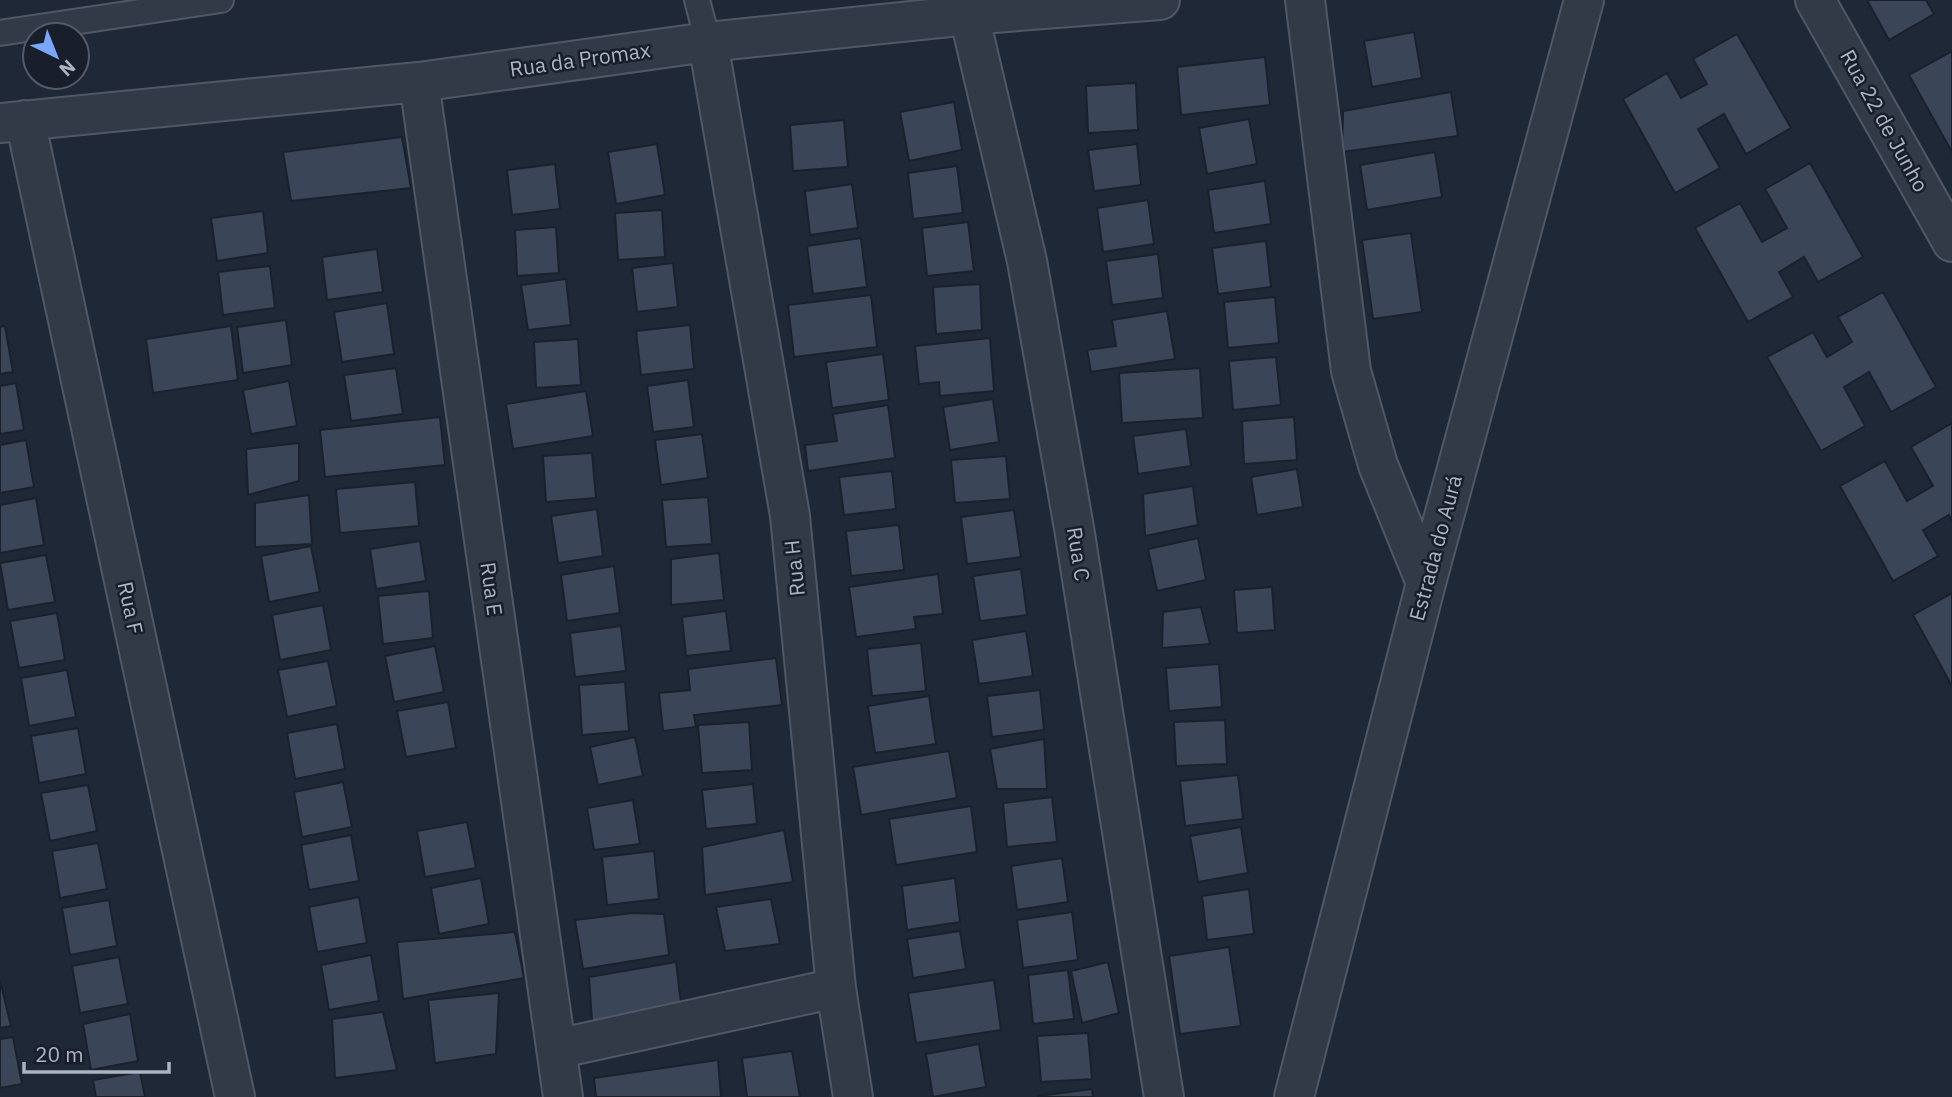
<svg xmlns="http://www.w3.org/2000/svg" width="1952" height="1097" viewBox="0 0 1952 1097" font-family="'IBM Plex Sans',sans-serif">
<rect width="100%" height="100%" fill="#1f2836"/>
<path fill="#3a4557" stroke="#1a212d" stroke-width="2" d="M1867,0H1926L1934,14L1889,40Z
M1414,32L1422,78L1372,87L1364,41Z
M1737,34L1791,128L1746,154L1724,114L1698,129L1720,168L1675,193L1623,99L1667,73L1681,98L1707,84L1693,59Z
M1952,51V152L1909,75Z
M1265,57L1270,105L1181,115L1177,67Z
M1136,83L1138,130L1088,133L1086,86Z
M1451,92L1458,136L1342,152L1343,111Z
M954,102L962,150L909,161L900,112Z
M1249,119L1257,164L1207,174L1199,128Z
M844,120L848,167L793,171L790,125Z
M402,137L411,188L291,201L283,152Z
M657,144L665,195L616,204L608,152Z
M1137,144L1141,185L1094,191L1088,150Z
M1435,152L1442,197L1367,210L1360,165Z
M1810,163L1863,257L1818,282L1804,257L1779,272L1793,297L1748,322L1695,228L1740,203L1762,242L1787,228L1765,189Z
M555,164L560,209L512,215L507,170Z
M957,166L963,213L913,219L908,173Z
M1265,181L1271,224L1214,233L1208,190Z
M852,184L858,228L810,235L805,191Z
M1148,200L1154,244L1103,252L1097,208Z
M662,210L665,257L618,260L615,213Z
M263,211L268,253L217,261L211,218Z
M968,222L974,271L927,276L922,228Z
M556,227L559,273L517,276L515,230Z
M1411,233L1422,312L1373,319L1362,240Z
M861,238L867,287L813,294L807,246Z
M1266,241L1271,287L1218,294L1212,248Z
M377,249L383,292L327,300L322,257Z
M1158,254L1163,298L1112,305L1106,261Z
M673,263L678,307L637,312L632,268Z
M270,266L275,308L223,315L218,272Z
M566,279L571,325L528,330L521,285Z
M980,284L982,330L936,334L933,287Z
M1883,292L1936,387L1891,412L1869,372L1844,387L1865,426L1821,451L1767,357L1813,332L1827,357L1852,342L1838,317Z
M871,295L877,347L794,357L788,305Z
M1275,297L1279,343L1228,348L1224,302Z
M387,303L394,354L342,362L334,312Z
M1167,311L1175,359L1091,372L1087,350L1116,346L1112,320Z
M286,320L292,365L243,373L237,327Z
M690,325L694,369L641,375L636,331Z
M5,326L13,372L0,374V327Z
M231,326L238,380L153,393L146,339Z
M990,338L994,391L940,396L939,382L919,384L915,346Z
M578,339L581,385L536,388L534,342Z
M883,354L889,400L832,408L826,362Z
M1276,357L1281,405L1233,410L1229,361Z
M396,368L403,414L351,421L344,375Z
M1200,368L1203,418L1122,423L1119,373Z
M688,380L694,427L653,432L647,386Z
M289,381L297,426L251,434L243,390Z
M16,383L24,430L0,434V386Z
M586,391L593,436L513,449L506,404Z
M993,399L999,442L950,450L943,407Z
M888,405L895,458L808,471L805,445L837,441L833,414Z
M440,417L445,465L325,477L320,430Z
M1294,417L1297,460L1244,464L1242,421Z
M1952,423V521L1949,515L1923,530L1938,556L1893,581L1840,486L1885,461L1907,501L1933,486L1911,447Z
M1186,429L1191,466L1138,474L1133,436Z
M702,434L708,478L661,485L655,440Z
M26,440L34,487L0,493V445Z
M299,443V481L248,495L246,449Z
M592,453L596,498L546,502L543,456Z
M1006,456L1010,499L955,503L951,460Z
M1297,469L1303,507L1257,515L1251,477Z
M892,471L896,509L844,515L839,477Z
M415,482L419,526L340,533L336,489Z
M1193,486L1198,525L1145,536L1143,494Z
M309,495L312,544L255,547V503Z
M708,497L712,544L666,547L662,500Z
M36,498L44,545L0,553V505Z
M597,509L603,556L558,563L551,516Z
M1014,510L1021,557L967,564L961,517Z
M899,525L904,570L851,576L846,531Z
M1198,538L1206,580L1157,591L1148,549Z
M420,541L426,581L376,589L370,549Z
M311,546L320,592L269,602L261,556Z
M719,553L724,600L671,605V559Z
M46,555L55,602L8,610L0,563Z
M614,566L620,613L567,621L561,575Z
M1021,569L1027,615L980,621L973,576Z
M938,574L943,614L914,617L916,629L856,637L849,587Z
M1272,587L1275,630L1237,633L1234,590Z
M429,591L433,638L383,644L378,596Z
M1952,593V686L1913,615Z
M323,605L331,650L280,660L272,615Z
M1201,607L1210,644L1162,648L1163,612Z
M726,611L731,651L686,656L682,617Z
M57,613L65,660L19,668L10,621Z
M621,626L626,671L575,677L570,633Z
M1026,631L1033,676L979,684L972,640Z
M921,643L926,691L872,696L867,649Z
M435,646L444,692L394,702L385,656Z
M776,658L782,705L694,715L696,727L663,731L659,693L690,690L688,669Z
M328,661L337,706L287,717L278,670Z
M1219,664L1222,707L1169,711L1166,668Z
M67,670L76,717L29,726L21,678Z
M625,682L629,731L582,735L579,685Z
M1040,690L1044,730L992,737L987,696Z
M929,696L936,744L875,753L868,706Z
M448,702L456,748L406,757L397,711Z
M1225,720L1227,764L1176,766L1174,722Z
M749,722L752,770L702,773L698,725Z
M337,724L345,769L295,779L287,733Z
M78,728L86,774L39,783L31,736Z
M635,737L643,776L598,785L590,747Z
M1044,739L1047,789H997L990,749Z
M949,751L957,798L861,815L853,767Z
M1238,775L1243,819L1185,826L1180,781Z
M343,782L352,827L302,837L294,792Z
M753,784L757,824L706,829L702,790Z
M88,785L97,831L50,841L41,793Z
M1052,797L1057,842L1007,847L1003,803Z
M633,800L640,844L594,850L587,808Z
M971,806L977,852L896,865L889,819Z
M467,822L476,868L425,877L417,831Z
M1241,827L1248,873L1198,882L1190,836Z
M784,830L793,882L705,895L702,847Z
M351,835L359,881L309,890L301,845Z
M98,843L107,889L60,898L52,851Z
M654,851L659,899L607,905L602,857Z
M1062,858L1068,902L1017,910L1011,866Z
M481,878L489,924L439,934L431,888Z
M955,878L960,922L907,930L902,886Z
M1249,889L1254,934L1207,940L1202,896Z
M359,897L367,943L317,952L309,907Z
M771,899L780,944L725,951L716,907Z
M109,900L117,946L70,955L62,908Z
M1072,912L1078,960L1023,968L1017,920Z
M632,913L664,914L669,955L583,969L575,920Z
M960,931L966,969L913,978L907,939Z
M515,932L524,978L403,999L397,942Z
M1229,947L1241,1026L1180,1034L1169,956Z
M371,955L379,1001L329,1010L321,965Z
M119,957L128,1004L80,1013L72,966Z
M676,962L683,1020L593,1035L589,977Z
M1108,962L1119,1013L1082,1023L1071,971Z
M1068,970L1074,1019L1033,1024L1028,975Z
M0,980L11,1026L0,1028Z
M994,980L1001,1030L916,1043L908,993Z
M499,993L496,1054L435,1063L428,1000Z
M383,1012L397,1070L335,1078L332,1019Z
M130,1014L138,1061L91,1070L83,1024Z
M1088,1033L1092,1079L1041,1082L1037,1036Z
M13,1037L22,1084L0,1088V1039Z
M979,1044L986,1087L933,1097L926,1054Z
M792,1051L800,1097H747L742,1058Z
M718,1060L721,1097H596L594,1078Z
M140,1072L145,1097H96L93,1080Z
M1092,1089L1093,1097H1038V1096Z"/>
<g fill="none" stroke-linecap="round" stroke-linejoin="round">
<defs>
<path id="service" d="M697,0L708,42
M0,33L221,0"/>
<path id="minor" d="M1305,0L1351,371L1378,465L1426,583
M1815,0L1952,242
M969,15L1027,261L1074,528L1164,1097
M708,42L790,516L836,988L853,1097
M419,82L563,1097
M25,120L235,1097
M0,123L419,82L708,42L969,15L1160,0
M556,1049L836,988
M1294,1097L1426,583L1584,0"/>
</defs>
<use href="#service" stroke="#505765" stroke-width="28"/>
<use href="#minor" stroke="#505765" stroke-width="42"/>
<use href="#service" stroke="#323a47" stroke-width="24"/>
<use href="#minor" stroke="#323a47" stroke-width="38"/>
</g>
<g text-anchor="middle" stroke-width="5" stroke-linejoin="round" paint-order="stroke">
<g font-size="21" fill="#acb4c4" stroke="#181f2b">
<text transform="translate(580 60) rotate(-8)" y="7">Rua da Promax</text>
<text transform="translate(1884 121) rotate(61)" y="7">Rua 22 de Junho</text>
<text transform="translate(1436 548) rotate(-75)" y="7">Estrada do Aurá</text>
<text transform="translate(1078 554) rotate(81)" y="7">Rua C</text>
<text transform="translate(795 568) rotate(-96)" y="7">Rua H</text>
<text transform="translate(491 589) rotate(82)" y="7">Rua E</text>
<text transform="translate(130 608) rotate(78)" y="7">Rua F</text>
</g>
</g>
<g transform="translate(56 56) rotate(137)"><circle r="33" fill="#181f2b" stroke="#535b68" stroke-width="2"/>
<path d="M0-5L12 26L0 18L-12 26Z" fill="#7aa6fb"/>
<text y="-10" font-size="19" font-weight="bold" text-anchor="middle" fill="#acb4c4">N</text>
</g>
<path d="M24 1062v10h145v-10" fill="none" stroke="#acb4c4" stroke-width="3.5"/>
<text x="35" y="1062" font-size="21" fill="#acb4c4" stroke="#181f2b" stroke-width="5" paint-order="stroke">20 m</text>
</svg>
